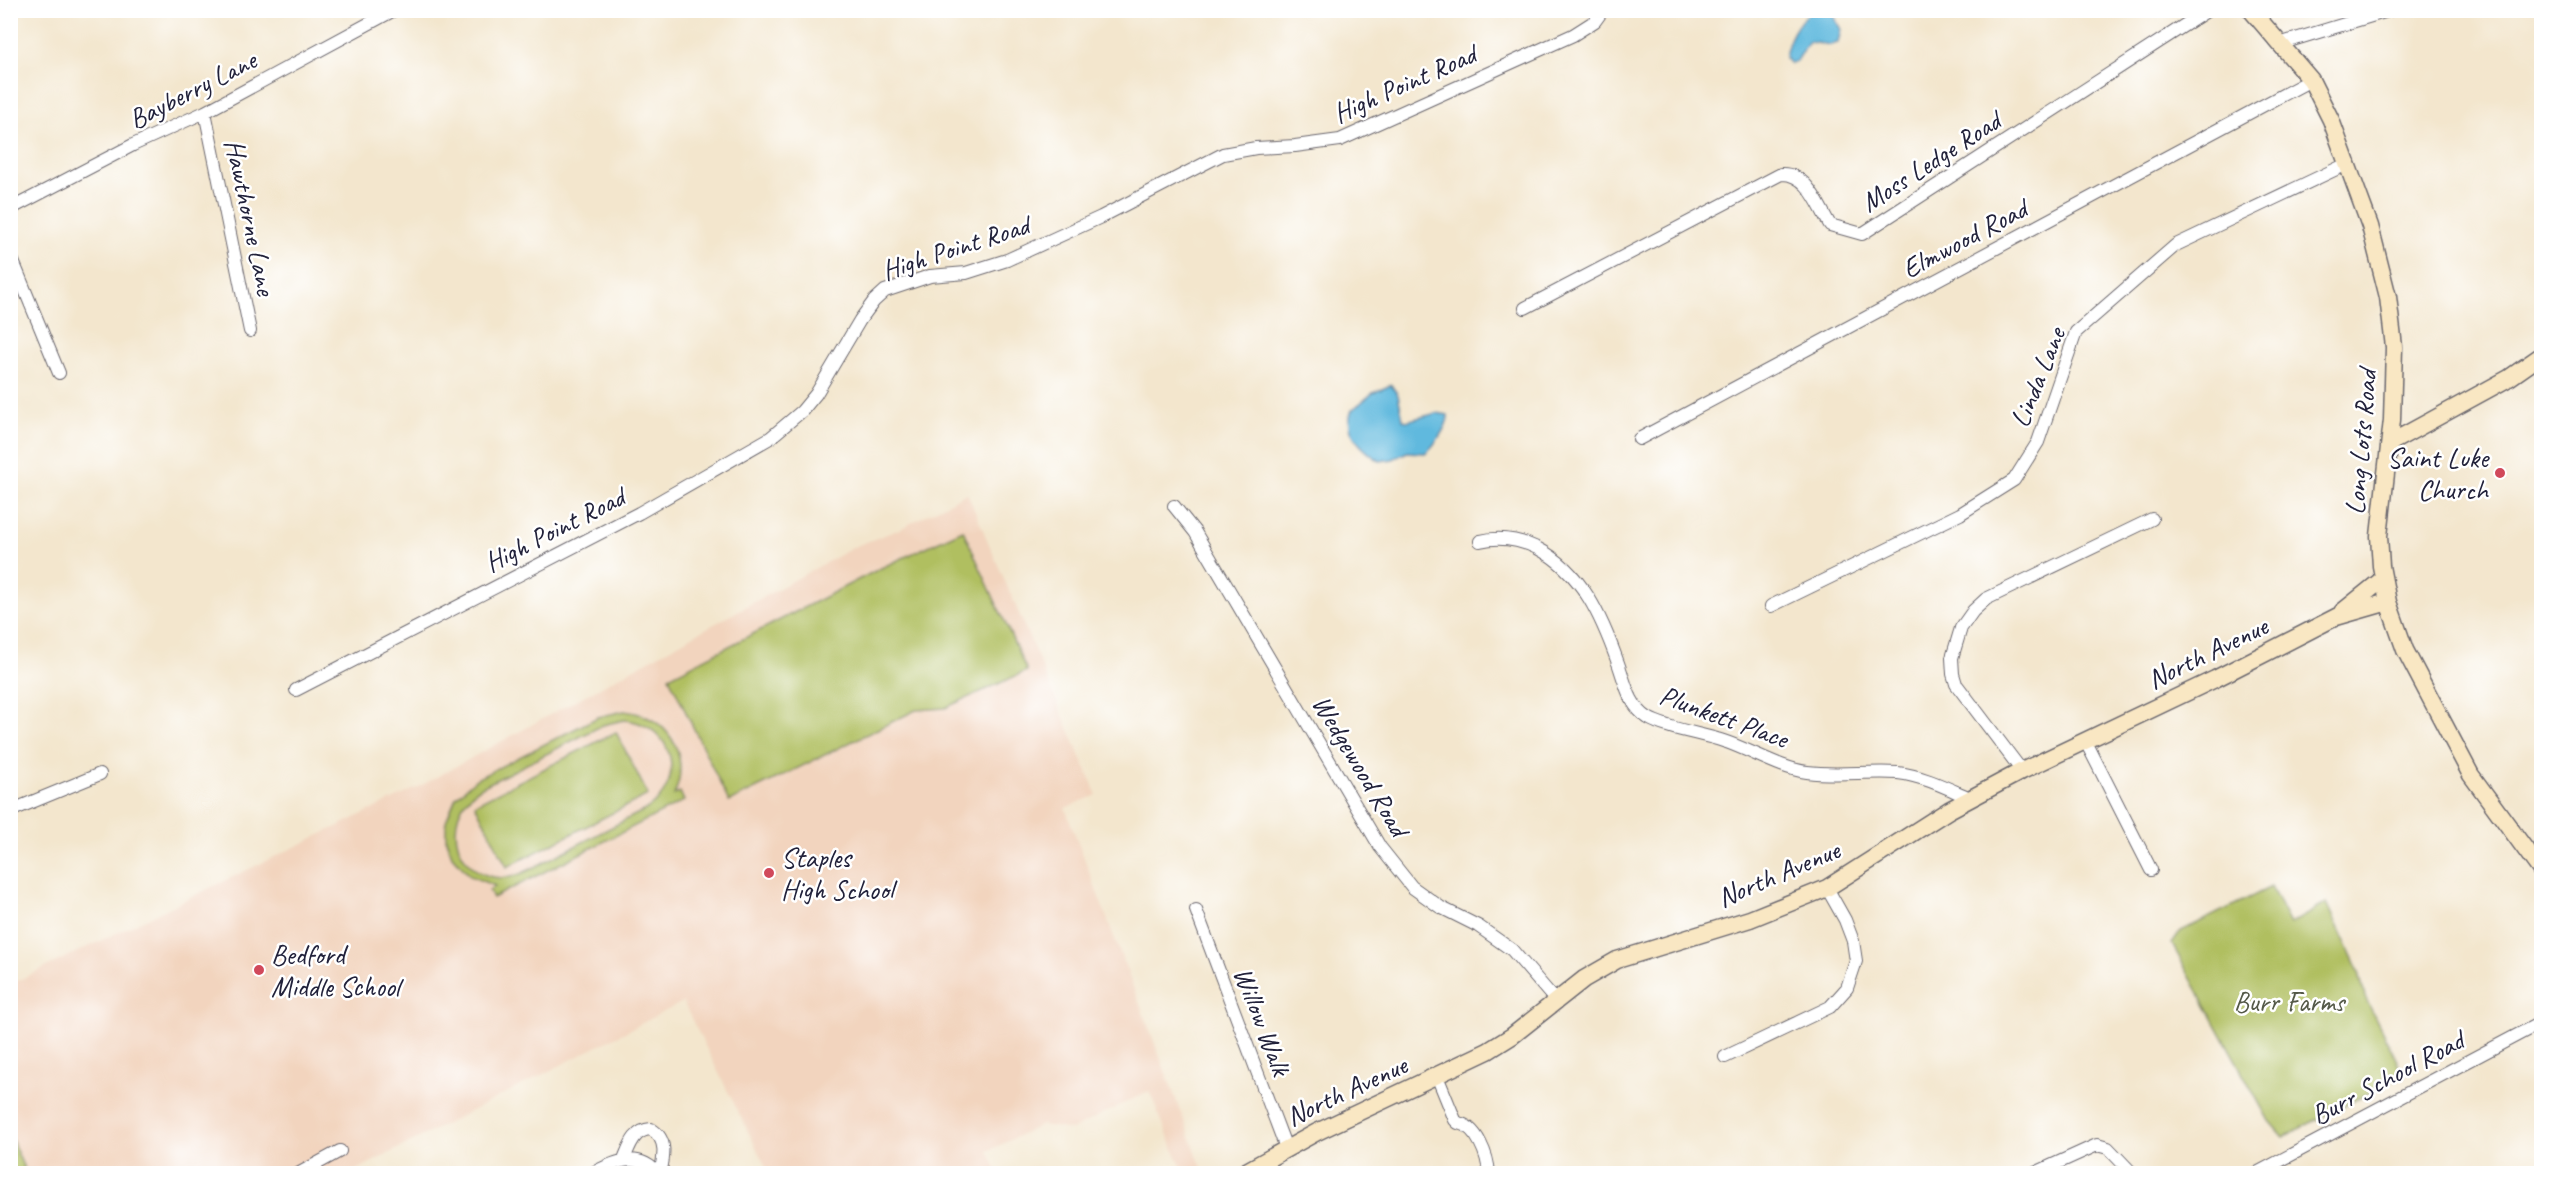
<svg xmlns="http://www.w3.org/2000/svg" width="2552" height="1184" viewBox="0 0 2552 1184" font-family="Caveat,sans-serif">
<rect width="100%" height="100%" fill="#fff"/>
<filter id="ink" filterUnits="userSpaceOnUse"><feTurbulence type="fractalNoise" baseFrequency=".0167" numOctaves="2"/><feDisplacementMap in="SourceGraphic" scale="12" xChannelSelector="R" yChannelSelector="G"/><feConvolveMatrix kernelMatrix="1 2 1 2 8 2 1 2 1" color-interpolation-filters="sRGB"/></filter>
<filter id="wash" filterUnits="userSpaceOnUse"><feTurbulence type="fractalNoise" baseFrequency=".008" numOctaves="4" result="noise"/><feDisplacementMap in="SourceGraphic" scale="24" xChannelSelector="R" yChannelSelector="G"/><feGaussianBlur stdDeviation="1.35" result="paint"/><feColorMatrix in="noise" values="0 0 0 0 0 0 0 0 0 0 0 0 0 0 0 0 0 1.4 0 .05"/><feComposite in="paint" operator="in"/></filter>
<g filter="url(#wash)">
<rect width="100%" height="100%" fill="#f3e6cd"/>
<path fill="#f2d4be" d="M967,493L1097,795L1065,808L1204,1173H1184L1149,1091L1071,1130L1041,1125L988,1151L998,1173H769L683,1002L351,1173L11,1174V984L417,788L856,546L900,529Z"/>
<path fill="#b0bf61" stroke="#69704e" stroke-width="1.5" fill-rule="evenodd" d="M963,530L1027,671L945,708L916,710L729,802L669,677L881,568Z
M624,711C668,715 692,755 674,795L680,792L684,801L493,898L489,890L495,886L470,876L452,856L446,839V821L456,797L476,779L598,717ZM624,720C675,724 688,784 645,810C615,825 585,841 556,856C541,863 526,874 510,877C457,885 436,816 480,788L603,725Z
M616,732L648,795L507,867L475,804Z
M2271,887L2290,924L2327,903L2359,972L2365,997L2404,1075L2283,1137L2269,1121L2172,944L2181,931Z
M10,1138H11L26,1173H11Z"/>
<path fill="#61b9de" stroke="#426e8c" stroke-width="1.5" d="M1812,11H1830L1841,29L1838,43L1830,45L1809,42L1796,62L1790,64L1785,58C1788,39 1797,22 1812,11Z
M1391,385L1398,395L1403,419L1406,421L1437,413L1448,415C1449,425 1433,448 1425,453L1407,452L1393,459L1380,461C1364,451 1342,432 1352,410L1373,393Z"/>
</g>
<g filter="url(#ink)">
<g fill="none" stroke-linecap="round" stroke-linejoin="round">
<defs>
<path id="street" d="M2279,44L2391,10
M205,112L250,331
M10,209L133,145L205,112L394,10
M10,254L59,373
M1525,308L1781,174C1808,173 1818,205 1830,225L1862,234L2208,10
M1639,439L2311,80
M1174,506L1195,532L1380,847L1412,887L1440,907L1478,926L1512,950L1556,1001
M1480,541C1500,536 1518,539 1537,548C1582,571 1602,618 1618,663C1625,682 1629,706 1648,718C1665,728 1697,733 1717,739C1746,747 1778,768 1807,772C1837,776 1867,771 1898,773C1923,776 1947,788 1970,798
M1771,606L1960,514L2014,480L2038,442L2076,332L2176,245L2349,163
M296,690L639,513L770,438L802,411L816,394L860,320L874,301L885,291L930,276L966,273L1007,260L1101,217L1223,154L1256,148L1295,146L1340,140L1573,35L1595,21L1603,10
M2086,742L2151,870
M2022,771L1956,684L1953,674L1952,658L1961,628L1973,611L1986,599L2152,519
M10,811L100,774
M1196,910L1286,1148
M1725,1057L1830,1007L1847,988L1856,961L1853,941L1845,920L1827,888
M1437,1076L1455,1120L1458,1123C1477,1126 1488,1156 1489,1174
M624,1159C630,1145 634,1130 651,1129C668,1139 664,1157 660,1174
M298,1174L340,1151
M591,1174C614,1162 638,1150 658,1174
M2033,1174L2097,1145L2108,1148L2133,1174
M2255,1174L2542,1022"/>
<path id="secondary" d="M2251,10L2311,80L2331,120L2370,226L2388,297L2394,347L2392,420L2379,536L2381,566L2388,602L2405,650L2471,775L2542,872
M2390,443L2509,378L2542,355
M2342,612L2383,579
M1241,1174L1317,1132L1488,1051L1512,1036L1584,979L1617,960L1750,919L1827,888L1949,810L2022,771L2215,679L2336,617L2388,602"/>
</defs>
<use href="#street" stroke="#6b676e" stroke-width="14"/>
<use href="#secondary" stroke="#6b676e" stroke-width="19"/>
<use href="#street" stroke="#fff" stroke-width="12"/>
<use href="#secondary" stroke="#f9e7c3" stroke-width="16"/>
</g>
</g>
<g fill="#d1495b" stroke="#fff" stroke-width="2">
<circle cx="2500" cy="473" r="6"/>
<circle cx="769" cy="873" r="6"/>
<circle cx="259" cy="970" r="6"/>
</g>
<g text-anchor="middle" stroke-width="5" stroke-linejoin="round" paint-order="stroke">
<g font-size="28" fill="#22223b" stroke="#fff">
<text transform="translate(1404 83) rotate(-24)" y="10">High Point Road</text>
<text transform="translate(192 89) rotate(-27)" y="10">Bayberry Lane</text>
<text transform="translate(1930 161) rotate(-33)" y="10">Moss Ledge Road</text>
<text transform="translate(251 217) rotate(78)" y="10">Hawthorne Lane</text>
<text transform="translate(1964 238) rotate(-28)" y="10">Elmwood Road</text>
<text transform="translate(955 247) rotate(-18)" y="10">High Point Road</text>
<text transform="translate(2037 377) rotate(-68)" y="10">Linda Lane</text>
<text transform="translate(2360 442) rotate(-85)" y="10">Long Lots Road</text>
<text transform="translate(554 529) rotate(-27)" y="10">High Point Road</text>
<text transform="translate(2207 652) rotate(-26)" y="10">North Avenue</text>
<text transform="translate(1724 716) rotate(20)" y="10">Plunkett Place</text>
<text transform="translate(1361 765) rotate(59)" y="10">Wedgewood Road</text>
<text transform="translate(1778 873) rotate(-23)" y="10">North Avenue</text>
<text transform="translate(1263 1021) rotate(69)" y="10">Willow Walk</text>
<text transform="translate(2387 1077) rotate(-28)" y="10">Burr School Road</text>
<text transform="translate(1346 1090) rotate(-25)" y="10">North Avenue</text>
</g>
<g font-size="28" fill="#22223b" stroke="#fff" text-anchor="start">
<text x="2488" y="467" text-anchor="end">Saint Luke<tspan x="2488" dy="32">Church</tspan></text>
<text x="781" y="867">Staples<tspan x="781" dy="32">High School</tspan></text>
<text x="271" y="964">Bedford<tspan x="271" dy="32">Middle School</tspan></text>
</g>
<g font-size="28" fill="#545948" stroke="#fff">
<text x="2289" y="1011">Burr Farms</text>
</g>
</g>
<rect width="2552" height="1184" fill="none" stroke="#fff" stroke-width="36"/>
</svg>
